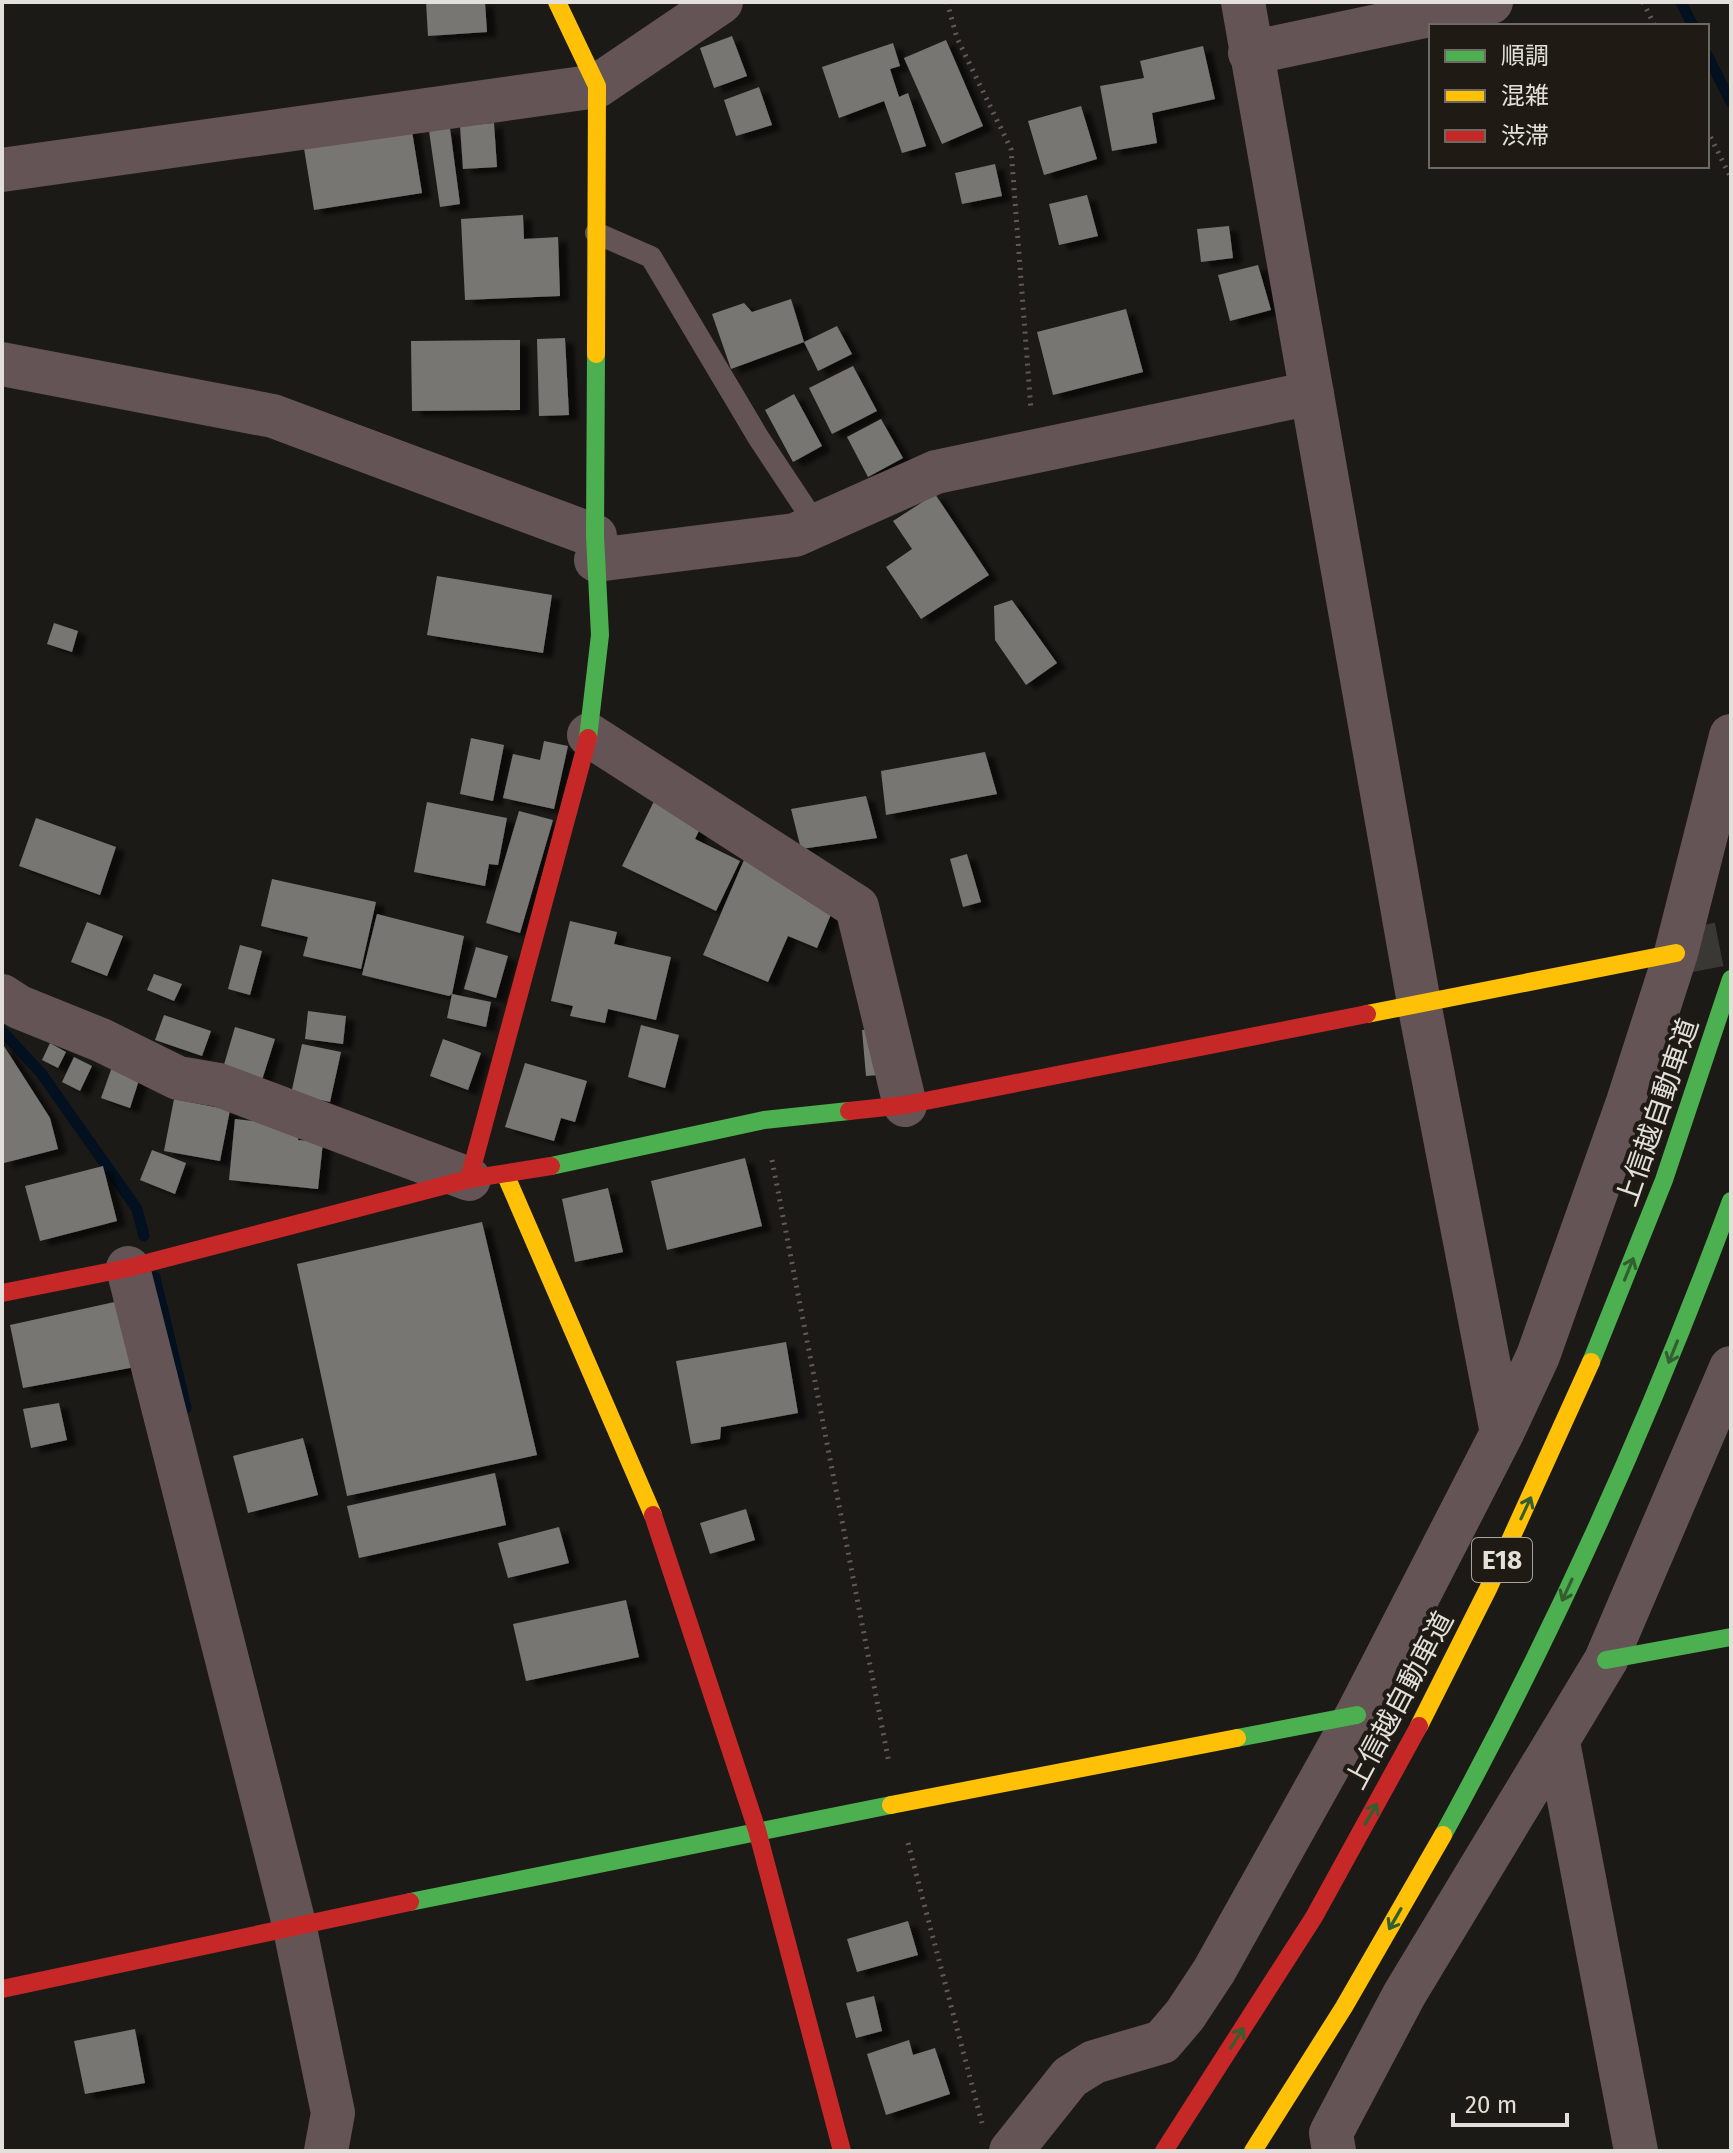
<svg xmlns="http://www.w3.org/2000/svg" width="1733" height="2153" viewBox="0 0 1733 2153" font-family="'Fira Sans','Noto Sans JP',sans-serif">
<defs>
<filter id="shadow"><feDropShadow dx="9" dy="5" stdDeviation="2" flood-color="#0009"/></filter>
</defs>
<rect width="100%" height="100%" fill="#1c1a17"/>
<g fill="none" stroke-linecap="round" stroke-linejoin="round">
<path stroke="#03101f" stroke-width="11" d="M1681,2L1693,26
M1707,55L1731,102
M2,1031L41,1073L137,1209L144,1236
M155,1277L186,1408"/>
</g>
<path fill="#787673" filter="url(#shadow)" d="M426,2H485L487,32L428,36Z
M732,36L747,76L714,88L700,48Z
M946,40L983,126L942,144L904,58Z
M893,43L900,66L890,69L899,97L908,93L926,146L902,153L884,101L839,118L822,67Z
M1203,46L1215,99L1152,113L1157,143L1112,151L1100,86L1144,78L1140,61Z
M759,87L772,125L736,136L724,100Z
M1081,106L1097,159L1044,175L1028,121Z
M494,123L497,167L463,169L460,126Z
M411,125L422,193L314,210L303,142Z
M450,128L460,204L440,207L429,131Z
M995,164L1002,196L962,204L955,173Z
M1087,195L1098,236L1059,245L1049,204Z
M523,215L524,239L558,237L560,296L465,300L461,219Z
M1229,226L1233,258L1201,262L1197,229Z
M1258,265L1271,310L1230,321L1218,275Z
M791,299L804,342L731,369L712,314L744,303L752,312Z
M1126,309L1143,372L1053,395L1037,332Z
M837,326L852,354L818,371L804,342Z
M565,338L569,415L539,416L537,339Z
M520,340V410L412,411L411,341Z
M853,366L877,411L832,434L809,388Z
M794,394L822,446L793,462L765,410Z
M881,419L903,458L868,477L847,437Z
M935,494L989,575L921,619L886,567L912,549L893,521Z
M437,576L552,595L543,653L427,635Z
M1012,600L1057,663L1026,685L995,640L994,606Z
M54,623L78,631L72,652L47,644Z
M471,738L504,745L493,801L460,794Z
M544,741L568,746L554,809L503,798L513,754L540,760Z
M985,752L997,794L886,815L881,771Z
M658,793L706,816L695,839L740,861L716,911L622,866Z
M866,796L877,838L801,849L791,809Z
M427,802L507,818L498,865L489,864L485,886L414,872Z
M519,811L553,820L520,933L486,923Z
M36,818L116,847L100,895L19,866Z
M967,854L981,902L963,907L950,859Z
M744,860L837,900L817,948L788,936L768,982L703,955Z
M272,879L376,902L361,969L303,956L308,937L261,926Z
M377,914L464,936L452,994L449,996L362,975Z
M570,921L617,932L614,944L671,957L656,1020L608,1009L605,1023L570,1016L573,1006L551,1001Z
M87,922L123,936L107,976L71,962Z
M240,945L262,951L250,995L228,989Z
M476,947L508,956L496,998L464,989Z
M154,974L182,984L174,1001L147,990Z
M452,994L491,1002L486,1027L447,1018Z
M308,1011L346,1016L343,1044L305,1039Z
M164,1015L211,1031L202,1056L155,1040Z
M641,1025L679,1035L665,1088L628,1077Z
M235,1027L275,1039L262,1080L223,1068Z
M874,1029L878,1075L866,1076L862,1030Z
M443,1039L481,1053L468,1090L430,1076Z
M2,1043L50,1118L58,1149L4,1163Z
M50,1043L66,1052L58,1068L42,1060Z
M302,1044L341,1052L330,1102L291,1094Z
M74,1057L92,1066L80,1091L62,1082Z
M525,1063L587,1081L575,1122L561,1118L554,1141L505,1127Z
M112,1067L140,1077L130,1108L101,1098Z
M174,1099L230,1110L220,1161L164,1151Z
M235,1119L300,1126L298,1140L323,1142L318,1189L229,1180Z
M152,1150L186,1163L175,1194L140,1180Z
M745,1158L762,1226L667,1250L651,1181Z
M103,1166L117,1221L40,1241L25,1186Z
M608,1188L623,1252L575,1262L562,1199Z
M482,1222L537,1455L347,1496L297,1264Z
M119,1301L135,1367L23,1388L10,1325Z
M786,1342L798,1413L721,1427L720,1439L691,1444L676,1361Z
M59,1403L67,1440L31,1448L23,1409Z
M303,1438L318,1495L248,1513L233,1456Z
M495,1473L506,1525L359,1558L347,1506Z
M746,1509L755,1540L710,1554L700,1523Z
M559,1527L569,1563L508,1578L498,1543Z
M626,1600L639,1657L526,1681L513,1624Z
M908,1921L918,1955L857,1972L847,1939Z
M874,1996L882,2031L856,2038L846,2003Z
M135,2029L145,2083L85,2094L74,2041Z
M909,2040L913,2055L935,2048L950,2094L886,2115L867,2054Z"/>
<g fill="none" stroke-linecap="round" stroke-linejoin="round">
<path stroke="#3a3834" stroke-width="44" stroke-dasharray="44 22" stroke-linecap="butt" d="M1676,953L1731,942"/>
<path stroke="#645959" stroke-width="5" stroke-dasharray="2 6" stroke-linecap="butt" d="M947,2L957,38L1011,149L1031,410
M1643,2L1655,26
M1707,130L1731,178
M772,1160L889,1763
M908,1843L982,2123"/>
<path stroke="#645455" stroke-width="22" d="M596,233L651,257L758,437L817,526"/>
<path stroke="#645455" stroke-width="44" d="M1243,2L1419,1003L1502,1433
M1250,53L1491,2
M2,170L597,86L721,2
M2,364L273,416L595,536
M596,560L795,535L936,472L1312,393
M589,735L857,907L905,1105
M2,996L19,1007L101,1040L178,1078L219,1085L469,1179
M128,1268L294,1924L333,2113L326,2151
M1558,1742L1636,2151
M1011,2151L1070,2077L1094,2062L1162,2042L1185,2015L1214,1971L1357,1715L1502,1433L1538,1356L1628,1102L1676,953L1731,736
M1334,2151L1331,2133L1404,1995L1606,1660L1731,1368"/>
<path stroke="#4caf50" stroke-width="18" d="M588,738L600,635L595,536L596,354
M551,1166L764,1120L849,1111
M1591,1362L1664,1180L1731,979
M1606,1660L1731,1637
M1237,1738L1357,1715
M1443,1835C1555,1631 1650,1419 1731,1201
M410,1902L891,1805"/>
<path stroke="#ffc107" stroke-width="18" d="M557,2L597,86L596,354
M1367,1014L1676,953
M506,1176L653,1515
M1419,1726L1488,1589L1591,1362
M891,1805L1237,1738
M1253,2151L1344,2007L1443,1835"/>
<path stroke="#c62828" stroke-width="18" d="M849,1111L905,1105L1367,1014
M469,1179L588,738
M2,1293L128,1268L469,1179L551,1166
M653,1515L757,1830L842,2151
M2,1989L410,1902
M1164,2151L1314,1917L1419,1726"/>
</g>
<defs><path id="oneway-shaft" d="M-6 0H5M1.5-3L5.5 0L1.5 3" fill="none" stroke-width="1.6" stroke-linecap="round" stroke-linejoin="round" transform="scale(2)"/></defs>
<g stroke="#335e2f">
<use href="#oneway-shaft" transform="translate(1629 1269) rotate(-68)"/>
<use href="#oneway-shaft" transform="translate(1673 1352) rotate(112)"/>
<use href="#oneway-shaft" transform="translate(1526 1508) rotate(-65)"/>
<use href="#oneway-shaft" transform="translate(1567 1590) rotate(115)"/>
<use href="#oneway-shaft" transform="translate(1371 1814) rotate(-60)"/>
<use href="#oneway-shaft" transform="translate(1395 1919) rotate(120)"/>
<use href="#oneway-shaft" transform="translate(1237 2038) rotate(-58)"/>
</g>
<g text-anchor="middle" stroke-width="8" stroke-linejoin="round" paint-order="stroke">
<rect fill="#1f1b14" stroke="#a8a59f" stroke-width="2" x="1472" y="1538" width="60" height="44" rx="6"/>
<g font-size="26" font-weight="bold" fill="#e3e0db">
<text x="1502" y="1569">E18</text>
</g>
<g font-size="28" fill="#e3e0db" stroke="#1f1b14">
<text transform="translate(1657 1112) rotate(-71)" y="10">上信越自動車道</text>
<text transform="translate(1399 1700) rotate(-62)" y="10">上信越自動車道</text>
</g>
</g>
<rect width="1733" height="2153" fill="none" stroke="#e3e0db" stroke-width="8"/>
<rect x="1429" y="24" width="280" height="144" fill="#1f1b14" stroke="#6d6a64" stroke-width="2"/>
<rect x="1445" y="50" width="40" height="12" fill="#4caf50" stroke="#6d6a64" stroke-width="2"/>
<text x="1501" y="64" font-size="24" fill="#e3e0db">順調</text>
<rect x="1445" y="90" width="40" height="12" fill="#ffc107" stroke="#6d6a64" stroke-width="2"/>
<text x="1501" y="104" font-size="24" fill="#e3e0db">混雑</text>
<rect x="1445" y="130" width="40" height="12" fill="#c62828" stroke="#6d6a64" stroke-width="2"/>
<text x="1501" y="144" font-size="24" fill="#e3e0db">渋滞</text>
<path d="M1453 2113v12h114v-12" fill="none" stroke="#e3e0db" stroke-width="4"/>
<text x="1465" y="2113" font-size="24" fill="#e3e0db" stroke="#1f1b14" stroke-width="6" paint-order="stroke">20 m</text>
</svg>
